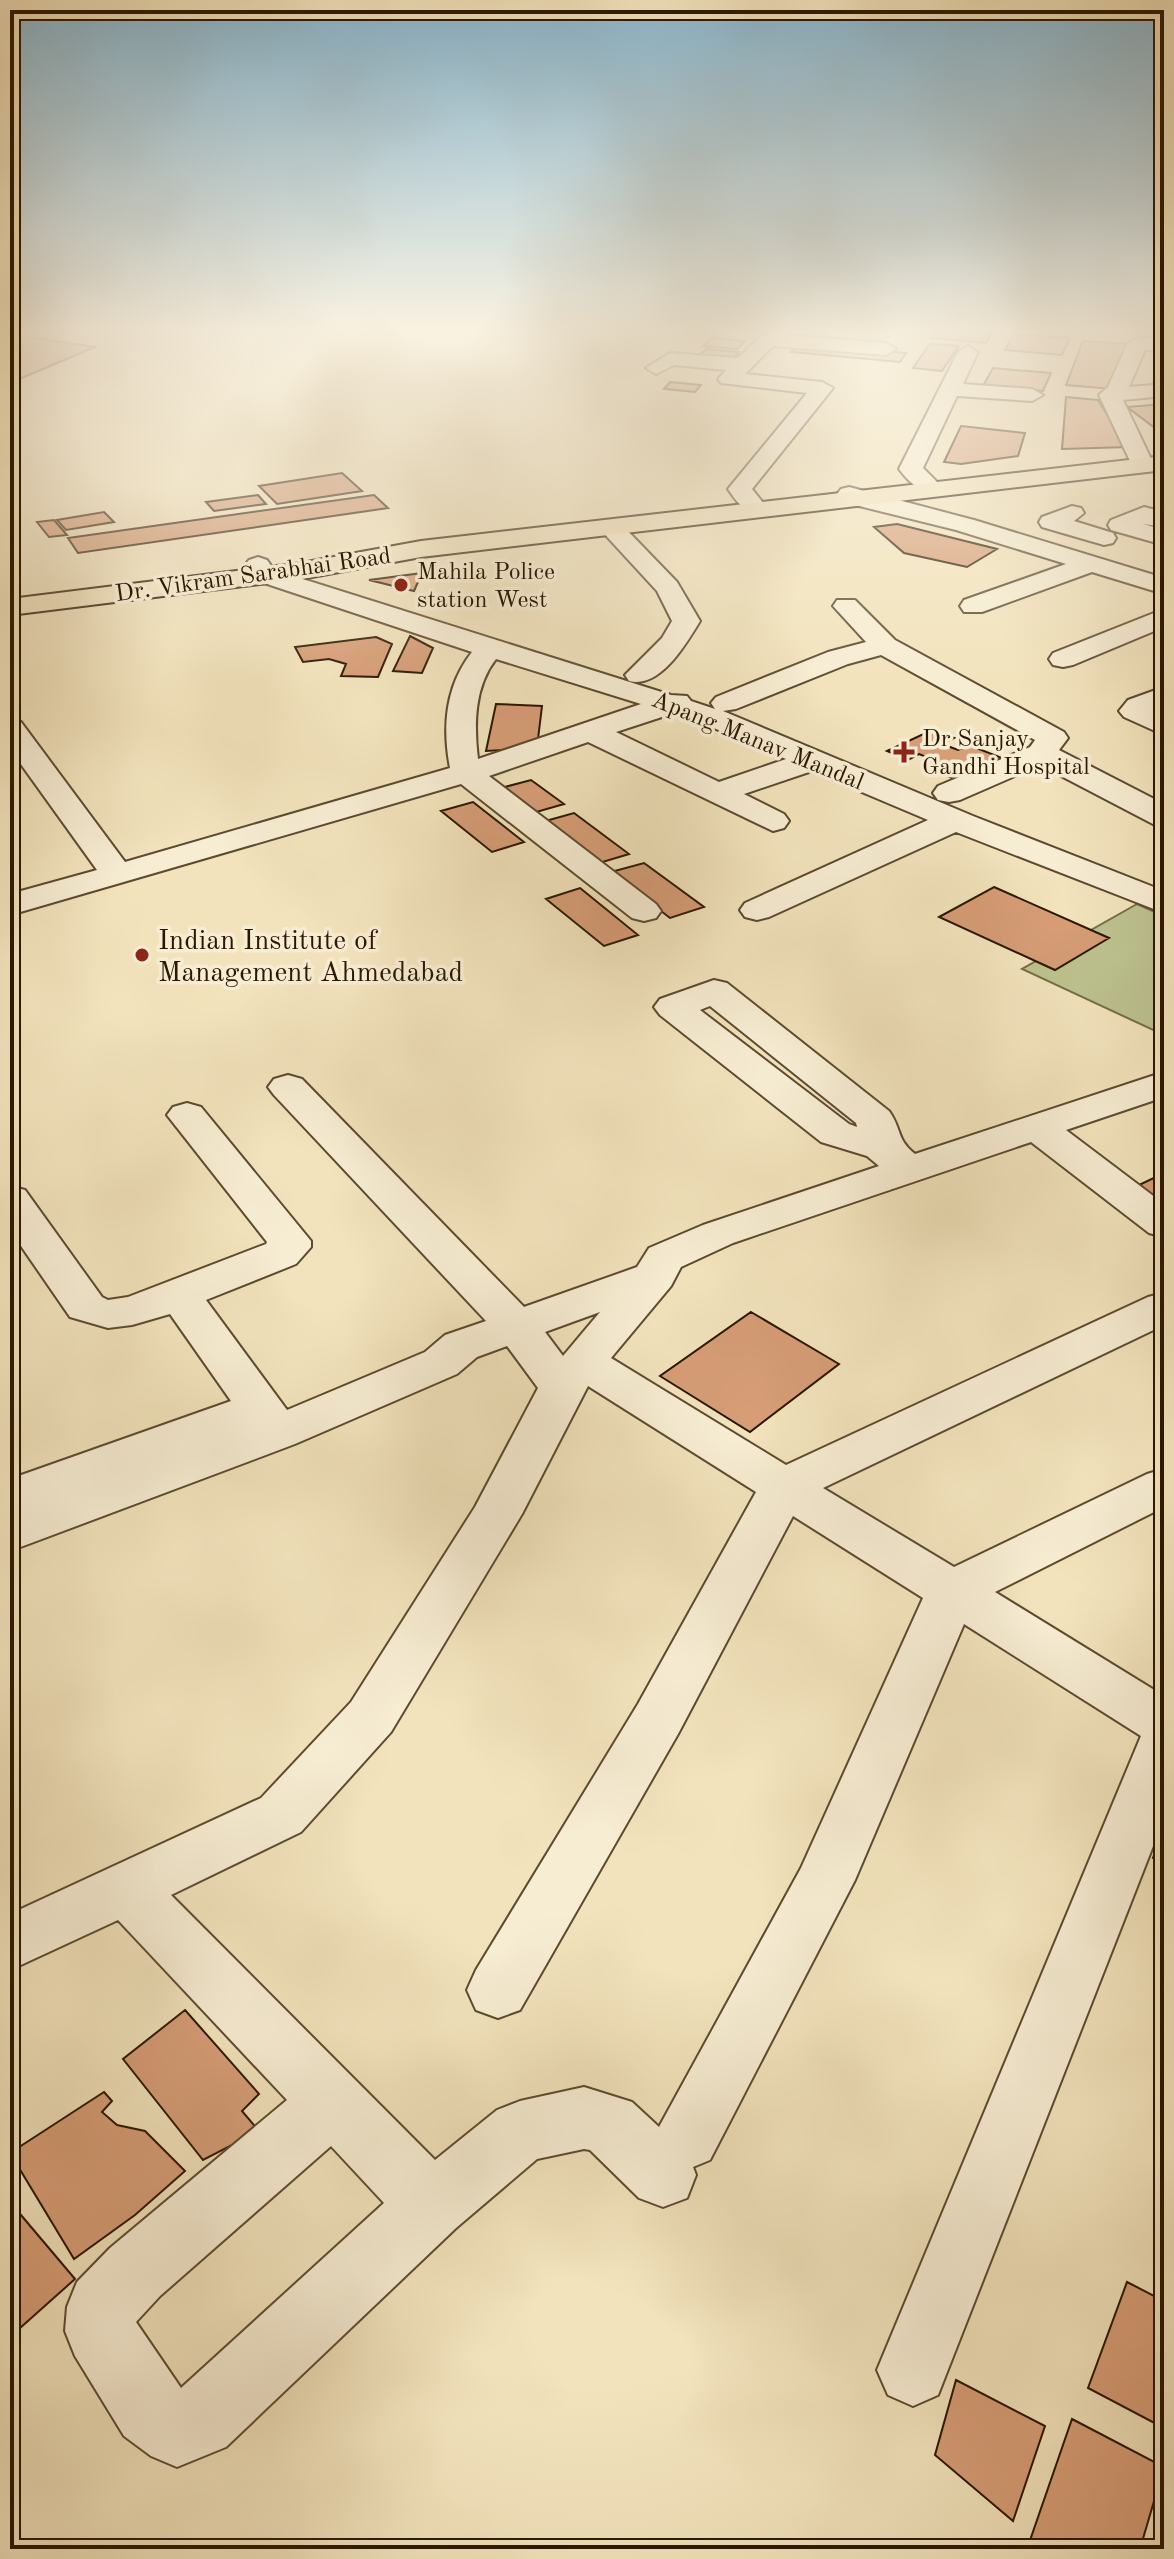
<svg xmlns="http://www.w3.org/2000/svg" width="1174" height="2559" viewBox="0 0 1174 2559" font-family="'Old Standard TT',serif">
<rect width="100%" height="100%" fill="#f2e3bc"/>
<filter id="stains"><feTurbulence type="fractalNoise" baseFrequency=".0025" numOctaves="4"/><feColorMatrix values="0 0 0 0 .2 0 0 0 0 .09 0 0 0 0 .02 0 0 0 .5 -.17"/></filter>
<radialGradient id="worn" r=".72"><stop offset=".6" stop-color="#630" stop-opacity="0"/><stop offset="1" stop-color="#630" stop-opacity=".3"/></radialGradient>
<path fill="#bcc38f" stroke="#746d48" stroke-width="2" d="M1137,904L1164,916V1035L1022,969Z"/>
<path fill="#d69d76" stroke="#2b1700" stroke-width="2" d="M935,330H970L992,332L986,343L930,338Z
M10,334L95,347L10,383Z
M1014,334L1070,338L1062,355L1005,350Z
M712,338L745,341L737,349L703,346Z
M1083,341L1128,344L1113,389L1066,385Z
M798,343L906,353L900,362L791,352Z
M930,344L959,346L942,371L913,368Z
M706,349L739,352L731,361L697,358Z
M993,368L1051,373L1043,391L983,386Z
M670,382L701,385L695,392L664,389Z
M1066,397L1098,400L1128,447L1062,449Z
M1164,404L1163,434L1127,407Z
M961,426L1025,433L1018,456L961,464L944,462Z
M342,473L362,491L277,504L259,486Z
M258,495L266,504L214,511L206,502Z
M374,495L388,508L78,553L68,538Z
M104,512L114,522L66,530L57,520Z
M54,520L67,535L49,537L37,522Z
M897,524L997,549L967,567L904,553L874,527Z
M422,573L414,591L369,580Z
M410,636L433,648L422,673L393,671Z
M376,637L392,644L378,677L341,676L346,664L329,659L303,662L295,647Z
M496,704L542,706L538,739L503,750L486,751Z
M932,730L954,738L942,744L958,750L969,745L1002,758L957,780L925,767L937,761L919,754L908,760L887,751Z
M531,780L564,804L533,813L501,788Z
M473,802L524,842L492,852L441,811Z
M574,813L629,854L596,864L542,822Z
M644,863L704,907L670,918L611,872Z
M994,887L1109,938L1055,970L939,917Z
M580,888L638,935L604,946L546,899Z
M1164,1173V1205L1137,1186Z
M751,1312L839,1364L750,1432L660,1376Z
M1164,1827V1862L1153,1858Z
M185,2010L259,2094L242,2111L259,2131L203,2160L123,2059Z
M104,2092L112,2101L102,2112L117,2125L145,2131L185,2171L135,2215L74,2259L10,2153Z
M10,2202L75,2279L10,2337Z
M1127,2282L1164,2301V2428L1088,2388Z
M956,2380L1045,2426L1013,2521L935,2455Z
M1072,2419L1164,2467L1140,2549H1027Z"/>
<g fill="none" stroke-linecap="round" stroke-linejoin="round">
<defs>
<path id="minor" d="M768,330H789L785,335L886,343L896,349L886,355L773,346L745,374L822,382L833,388L752,489L764,504L761,509C743,513 737,502 728,489L807,393L721,383L718,379L726,370L674,365L656,374L646,368L670,353L738,358Z
M1138,337L1164,339V351L1145,350L1129,387L1164,384V396L1123,400L1152,461L1149,466H1133L1130,461L1099,395L1108,387L1128,343Z
M968,346L978,352L963,384L1032,389L1043,395L1032,401L957,396L923,468L940,485L936,490C920,494 909,482 899,469L958,352Z
M849,487L974,520L1164,578V594L1092,572L982,612H964L960,606L964,600L1066,564L956,530L847,503L837,494L841,489Z
M1072,506L1081,508L1084,513L1074,521L1113,533L1116,538L1113,543L1104,545L1042,527L1039,522L1042,517Z
M1144,507L1164,512V527L1143,524L1164,530V545L1111,530L1108,525L1111,520Z
M610,520L619,522L677,582L700,621C686,644 660,689 629,681L625,675L662,638L672,621L657,591L598,527L601,522Z
M258,557L267,560L274,570L671,695L687,696L691,701L715,709L711,703L716,697L828,652L866,642L833,606L837,600H855L895,640L1064,732L1068,738L1059,750L1164,804V827L1153,824L1040,765L960,800L949,802L938,800L933,793L938,786L1030,747L1035,740L881,655L848,664L736,709L723,711L973,816L1164,891V913L956,832L769,917L757,920L745,917L740,910L745,903L928,820L812,771L744,794L784,814L789,821L784,828L773,831L588,742L489,776L656,904L661,911L656,918L644,921L632,918L461,784L10,915V894L97,870L10,749V719L21,722L125,862L450,768C442,727 446,685 472,652L255,580L245,565L249,560ZM496,659L641,704L478,759C474,725 474,687 496,659ZM671,714L702,723L786,759L719,782L616,732Z
M1164,609V627L1073,665L1063,667L1053,665L1049,659L1053,653Z
M1164,687V706L1155,710L1164,714V735L1124,717L1119,711L1128,700Z
M714,980L727,983L889,1111C902,1129 896,1139 915,1154L1164,1072V1097L1066,1130L1164,1204V1237L1149,1233L1031,1142L733,1243L681,1267L671,1286L611,1358L786,1465L1148,1297L1164,1293V1325L823,1488L954,1567L1147,1474L1164,1469V1507L995,1592L1164,1696V1818L938,2395L913,2406L888,2395L877,2370L1141,1736L964,1624L855,1880L710,2160L693,2167L696,2175L687,2198L663,2207L639,2198L590,2150L584,2149L537,2159L456,2228L226,2447L177,2467L151,2456L124,2436L75,2356L65,2331L67,2307L77,2282L110,2248L287,2100L118,1920L10,1970V1914L261,1798L351,1702L475,1507L538,1388L507,1346L477,1357L457,1374L295,1444L10,1551V1479L231,1401L170,1314L132,1325L108,1328L70,1317L10,1230V1186L25,1190L102,1297L108,1300L128,1297L266,1244L267,1242L167,1115L173,1107L187,1103L201,1107L311,1241V1247L296,1264L206,1300L287,1410L425,1352L445,1335L486,1321L274,1095L268,1087L274,1079L288,1075L302,1079L524,1307L637,1267L649,1248L703,1225L879,1166L867,1156L821,1142L660,1015L654,1007L660,999ZM710,1006L856,1123L857,1127L849,1124L700,1010ZM600,1312L563,1356L545,1332ZM588,1386L756,1492L638,1704L476,1970L467,1990L476,2010L498,2018L520,2010L678,1734L793,1516L923,1598L801,1868L659,2127L632,2102L584,2087L520,2101L497,2110L435,2160L171,1895L301,1832L391,1732L522,1514ZM331,2146L384,2203L181,2388L136,2322L160,2296Z"/>
<path id="major" d="M1164,456V470L421,557L301,579L10,615V599L301,563L421,541Z"/>
</defs>
<use href="#minor" stroke="#5d4a2f" stroke-width="4"/>
<use href="#major" stroke="#2b1700" stroke-width="4"/>
<use href="#minor" fill="#f7edd3" fill-rule="evenodd"/>
<use href="#major" fill="#f2e3bc" fill-rule="evenodd"/>
</g>
<linearGradient id="sky" x2="0" y2="1"><stop stop-color="#89b8d1"/><stop offset="0.48" stop-color="#f9f2e1"/><stop offset="1" stop-color="#f9f2e1" stop-opacity="0"/></linearGradient>
<rect width="1174" height="688" fill="url(#sky)"/>
<g fill="#8f2418" stroke="#f7edd3" stroke-width="3">
<circle cx="401" cy="585" r="8"/>
<path d="M900 740h8v8h8v8h-8v8h-8v-8h-8v-8h8z"/>
<circle cx="142" cy="955" r="8"/>
</g>
<g text-anchor="middle" stroke-width="7" stroke-linejoin="round" paint-order="stroke">
<g font-size="24" fill="#2b1700" stroke="#f7edd3" text-anchor="start">
<text x="417" y="579">Mahila Police<tspan x="417" dy="28">station West</tspan></text>
<text x="922" y="746">Dr Sanjay<tspan x="922" dy="28">Gandhi Hospital</tspan></text>
</g>
<g font-size="24" fill="#2b1700" stroke="#f7edd3">
<text transform="translate(253 574) rotate(-8)" y="8">Dr. Vikram Sarabhai Road</text>
<text transform="translate(758 740) rotate(22)" y="8">Apang Manav Mandal</text>
</g>
<g font-size="28" fill="#2b1700" stroke="#f7edd3" text-anchor="start">
<text x="158" y="949">Indian Institute of<tspan x="158" dy="32">Management Ahmedabad</tspan></text>
</g>
</g>
<rect width="1174" height="2559" fill="none" stroke="#f2e3bc" stroke-width="40"/>
<rect x="12" y="12" width="1150" height="2535" fill="none" stroke="#2b1700" stroke-width="4"/>
<rect x="20" y="20" width="1134" height="2519" fill="none" stroke="#2b1700" stroke-width="2"/>
<rect width="100%" height="100%" filter="url(#stains)"/>
<rect width="100%" height="100%" fill="url(#worn)"/>
</svg>
